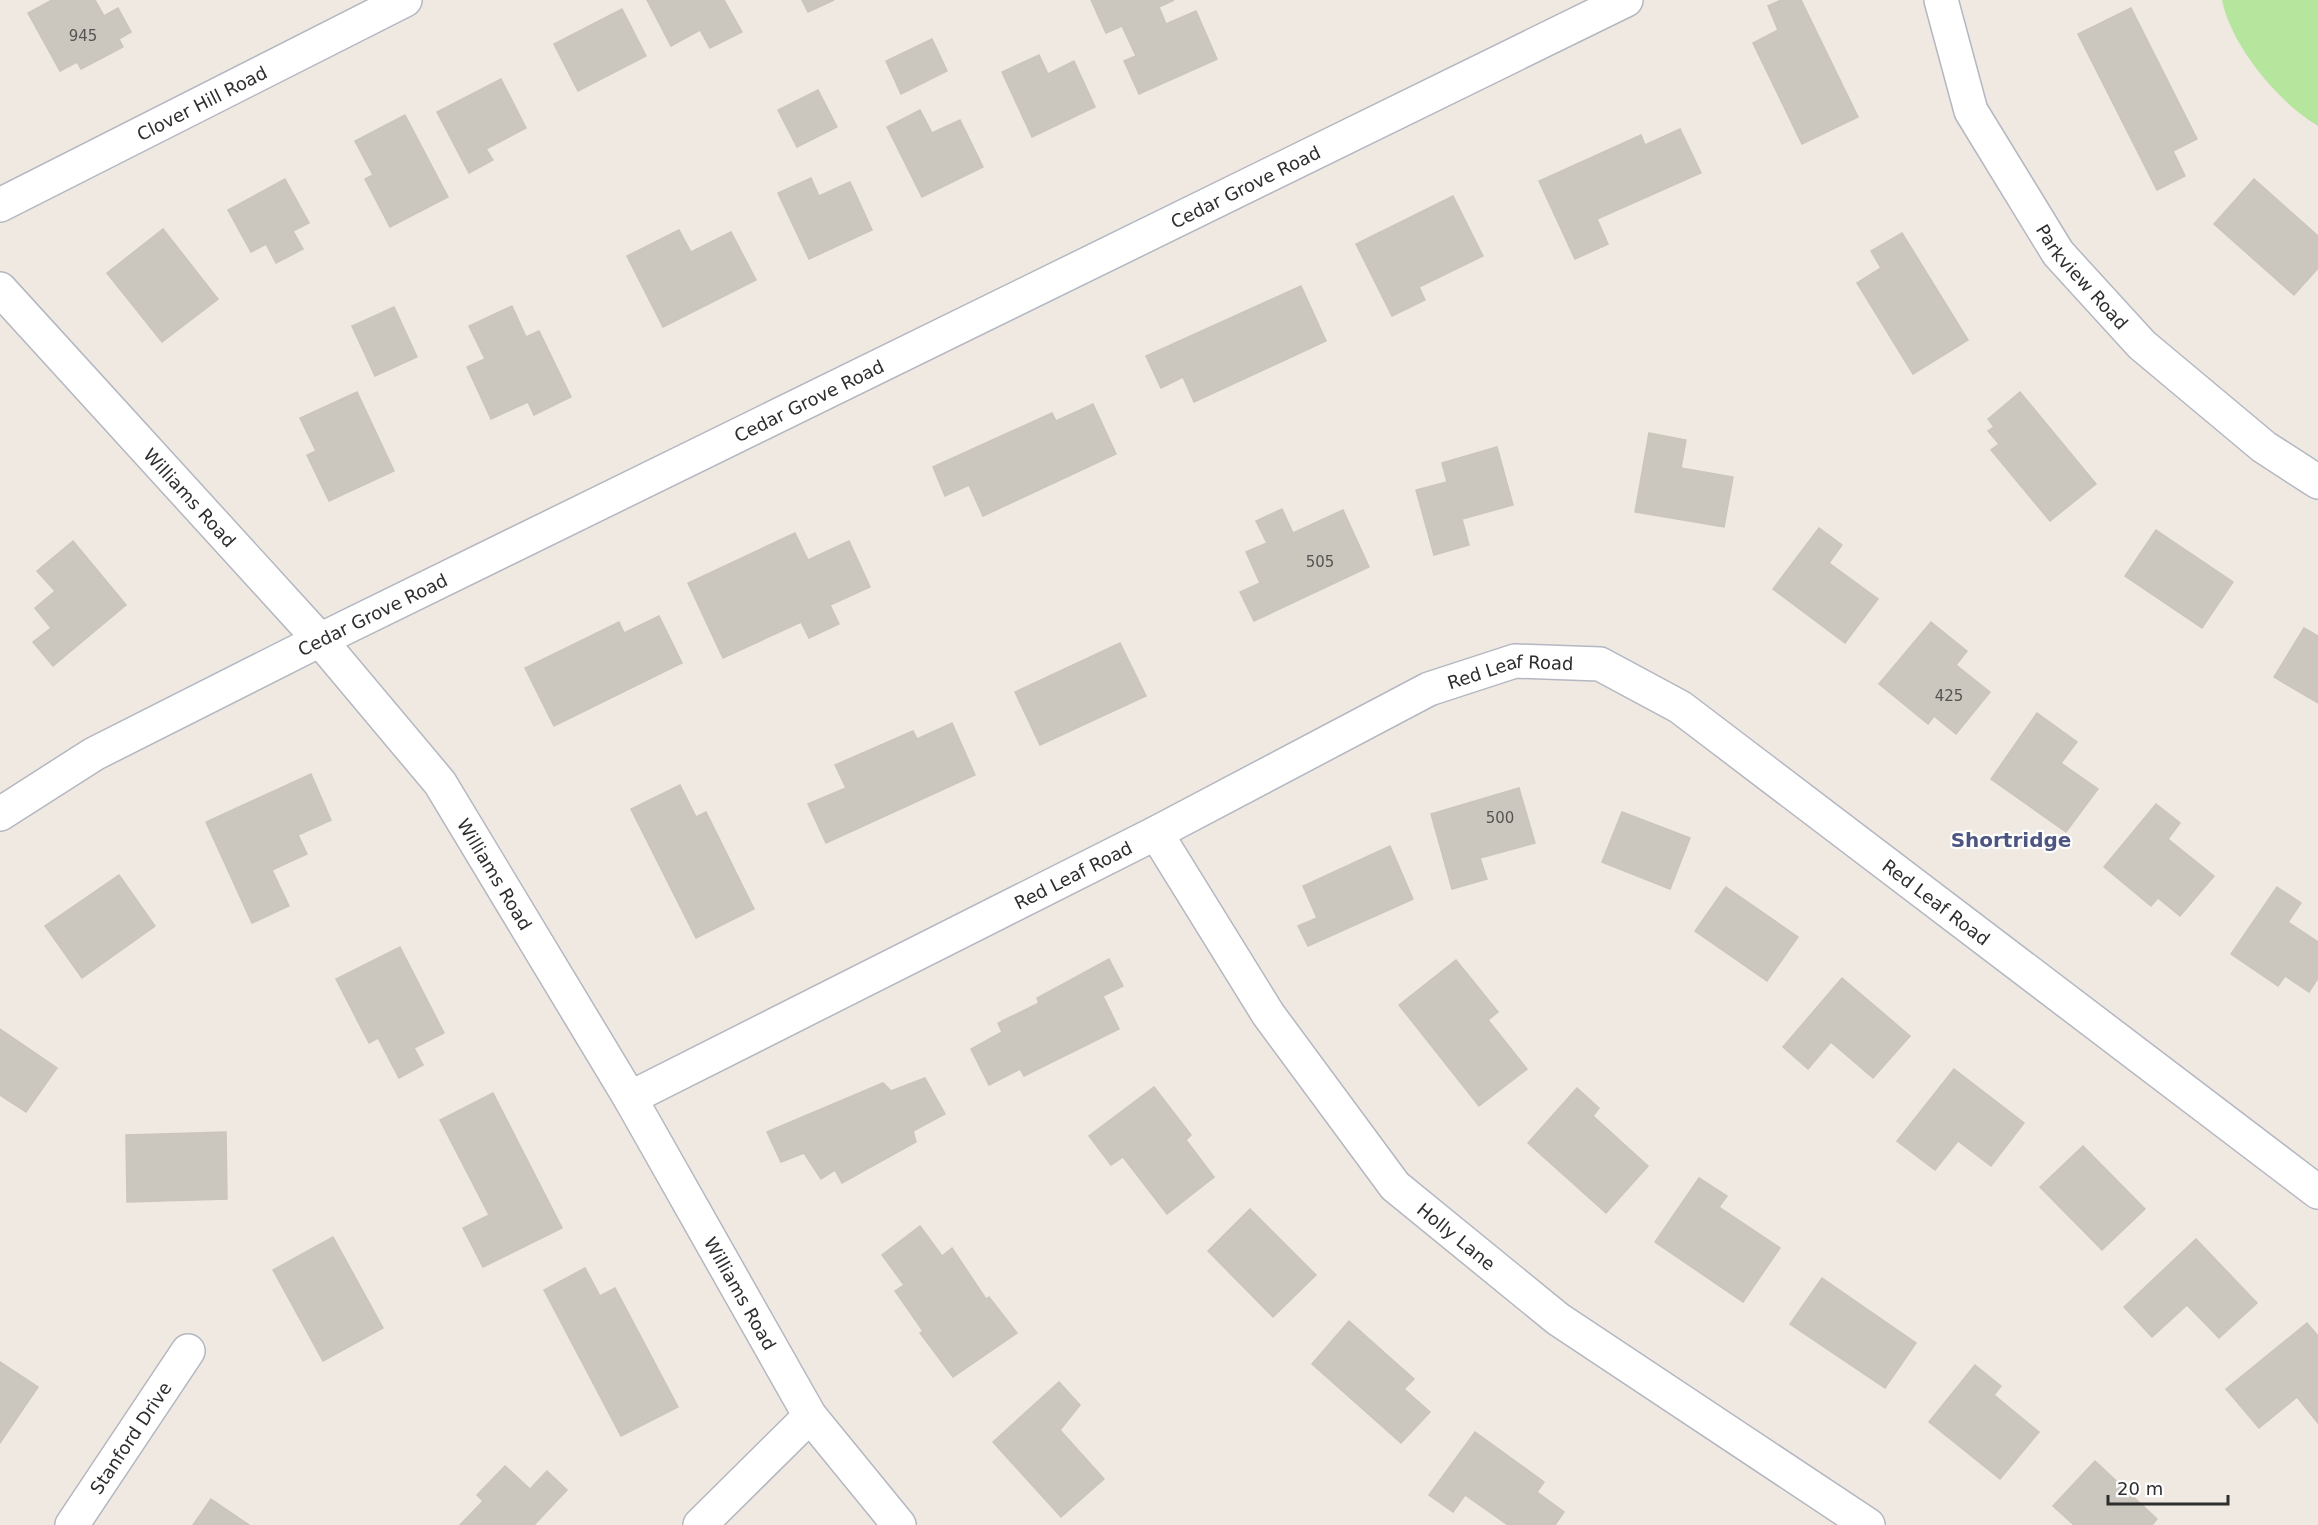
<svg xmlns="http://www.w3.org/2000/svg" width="2318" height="1525" viewBox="0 0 2318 1525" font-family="'DejaVu Sans',sans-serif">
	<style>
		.green { fill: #b6e59e }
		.building { fill: #cbc7bf; stroke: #cbc5ba; stroke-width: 1.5 }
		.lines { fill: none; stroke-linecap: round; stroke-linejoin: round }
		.street-casing { stroke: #b4b7c1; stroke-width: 36 }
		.street { stroke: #fff; stroke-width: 33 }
		.labels { text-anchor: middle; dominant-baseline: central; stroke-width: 4.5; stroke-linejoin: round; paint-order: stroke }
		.number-label { font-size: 15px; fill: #555452 }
		.street-label { font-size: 18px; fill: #2e2e2e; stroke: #fff }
		.neighbourhood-label { font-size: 20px; font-weight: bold; fill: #4d5680; stroke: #fff }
	</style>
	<rect width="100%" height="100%" fill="#efe9e1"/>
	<path class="green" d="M 2222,0 L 2318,0 L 2318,126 C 2279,103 2231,46 2222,0 Z"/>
	<g class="building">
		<path d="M 52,0 L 95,0 L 104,16 L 118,8 L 131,32 L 119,39 L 123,47 L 81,69 L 77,62 L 60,71 L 28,13 Z"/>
		<path d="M 647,0 L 724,0 L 742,32 L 710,48 L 700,30 L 671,46 Z"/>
		<path d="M 802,0 L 834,0 L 808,12 Z"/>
		<path d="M 1091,0 L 1174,0 L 1159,7 L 1166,24 L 1196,11 L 1217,59 L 1139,94 L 1124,61 L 1136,56 L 1122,26 L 1106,33 Z"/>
		<path d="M 1781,0 L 1801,0 L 1858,117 L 1802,144 L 1753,43 L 1778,30 L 1768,6 Z"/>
		<path d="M 2131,8 L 2197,139 L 2173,151 L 2185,176 L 2157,190 L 2078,34 Z"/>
		<path d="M 622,9 L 646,56 L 578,91 L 554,44 Z"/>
		<path d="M 932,39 L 947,71 L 901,94 L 886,61 Z"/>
		<path d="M 1039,55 L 1048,74 L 1074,61 L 1095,107 L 1032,137 L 1002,72 Z"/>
		<path d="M 501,79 L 526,128 L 486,149 L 493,160 L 469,173 L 437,112 Z"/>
		<path d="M 818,90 L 837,127 L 797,147 L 778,110 Z"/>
		<path d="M 920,110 L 932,133 L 960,120 L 983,167 L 922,197 L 887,127 Z"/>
		<path d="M 405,115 L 448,197 L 390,227 L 365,179 L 373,175 L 355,141 Z"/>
		<path d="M 1680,129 L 1701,173 L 1597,219 L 1608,244 L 1575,259 L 1539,181 L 1641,135 L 1645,145 Z"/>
		<path d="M 811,178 L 819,196 L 850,182 L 872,230 L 809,259 L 778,193 Z"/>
		<path d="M 285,179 L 309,223 L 293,231 L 303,249 L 276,263 L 266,244 L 251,252 L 228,210 Z"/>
		<path d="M 2254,179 L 2318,236 L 2318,268 L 2294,295 L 2214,224 Z"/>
		<path d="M 1453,196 L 1483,256 L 1419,287 L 1425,300 L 1392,316 L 1356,244 Z"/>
		<path d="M 163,229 L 218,299 L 162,342 L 107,273 Z"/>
		<path d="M 679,230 L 691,252 L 731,232 L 756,280 L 663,327 L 627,256 Z"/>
		<path d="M 1902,233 L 1968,340 L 1913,374 L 1857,283 L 1881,268 L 1871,251 Z"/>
		<path d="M 1301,286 L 1326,341 L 1194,402 L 1183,377 L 1161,388 L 1146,356 Z"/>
		<path d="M 512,306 L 526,337 L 539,331 L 571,397 L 534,415 L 528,402 L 491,419 L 467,367 L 485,359 L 469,326 Z"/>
		<path d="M 394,307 L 417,357 L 375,376 L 352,326 Z"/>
		<path d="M 357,392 L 394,471 L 329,501 L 307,455 L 316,451 L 300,418 Z"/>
		<path d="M 2020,392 L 2096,484 L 2050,521 L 1991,450 L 1999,444 L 1988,431 L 1994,427 L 1988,419 Z"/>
		<path d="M 1093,404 L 1116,454 L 983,516 L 969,485 L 945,496 L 933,467 L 1052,413 L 1056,421 Z"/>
		<path d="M 1649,433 L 1686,440 L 1681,468 L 1733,477 L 1724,527 L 1635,512 Z"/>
		<path d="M 1497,447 L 1513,505 L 1462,519 L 1469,545 L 1434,555 L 1416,490 L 1447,482 L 1442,463 Z"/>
		<path d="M 1282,509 L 1293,533 L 1343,510 L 1369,567 L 1254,621 L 1240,592 L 1260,583 L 1246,552 L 1267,543 L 1256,521 Z"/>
		<path d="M 1819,528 L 1842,545 L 1829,563 L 1878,599 L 1845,643 L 1773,589 Z"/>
		<path d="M 2156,530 L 2233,582 L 2202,628 L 2125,576 Z"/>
		<path d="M 795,533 L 808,560 L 849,541 L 870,587 L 830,605 L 839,624 L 809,638 L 801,622 L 723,658 L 688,583 Z"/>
		<path d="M 73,541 L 126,605 L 53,666 L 33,642 L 51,628 L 35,608 L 55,591 L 37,571 Z"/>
		<path d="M 659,616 L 682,663 L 554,726 L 525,668 L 619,622 L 624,633 Z"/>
		<path d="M 1931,622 L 1967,651 L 1956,665 L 1990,692 L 1956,734 L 1934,716 L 1928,724 L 1879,684 Z"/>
		<path d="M 2304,628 L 2318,636 L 2318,703 L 2274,677 Z"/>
		<path d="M 1120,643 L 1146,696 L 1040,745 L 1015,692 Z"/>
		<path d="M 2037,713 L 2077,742 L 2061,763 L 2098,789 L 2066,832 L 1991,779 Z"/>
		<path d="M 952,723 L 975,775 L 826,843 L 808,804 L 846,788 L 835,765 L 913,731 L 917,739 Z"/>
		<path d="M 311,774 L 331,820 L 298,835 L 307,854 L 272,870 L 289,906 L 252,923 L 206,822 Z"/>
		<path d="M 680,785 L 696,817 L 706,812 L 754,909 L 696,938 L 631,809 Z"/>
		<path d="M 1519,788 L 1535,843 L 1480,858 L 1487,879 L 1452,889 L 1431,814 Z"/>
		<path d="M 2156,804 L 2180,823 L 2168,839 L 2214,876 L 2180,916 L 2158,898 L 2151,906 L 2104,867 Z"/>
		<path d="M 1622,812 L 1690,838 L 1670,889 L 1602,862 Z"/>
		<path d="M 1390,846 L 1413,899 L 1308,946 L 1298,926 L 1317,918 L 1303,886 Z"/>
		<path d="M 119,875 L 155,926 L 82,978 L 45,926 Z"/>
		<path d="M 1726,887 L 1798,937 L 1767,981 L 1695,931 Z"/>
		<path d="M 2277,887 L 2301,903 L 2288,922 L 2318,942 L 2318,978 L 2309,992 L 2285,976 L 2278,986 L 2231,954 Z"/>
		<path d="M 400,947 L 444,1033 L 414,1048 L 423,1065 L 399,1078 L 378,1038 L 369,1043 L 336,979 Z"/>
		<path d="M 1109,959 L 1123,986 L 1103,996 L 1119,1029 L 1024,1076 L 1020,1069 L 989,1085 L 971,1049 L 1002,1032 L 998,1023 L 1039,1003 L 1037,998 Z"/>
		<path d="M 1456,960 L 1498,1012 L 1488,1020 L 1527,1069 L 1479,1106 L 1399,1005 Z"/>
		<path d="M 1842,978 L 1910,1036 L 1873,1078 L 1831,1042 L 1808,1069 L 1783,1047 Z"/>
		<path d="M 0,1029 L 57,1068 L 26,1112 L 0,1095 Z"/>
		<path d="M 1954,1069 L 2024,1123 L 1991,1166 L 1958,1141 L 1935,1170 L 1897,1141 Z"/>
		<path d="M 925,1078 L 945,1114 L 913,1131 L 916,1142 L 842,1183 L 835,1170 L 821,1179 L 804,1153 L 781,1162 L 767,1132 L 883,1083 L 891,1091 Z"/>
		<path d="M 1154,1087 L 1191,1135 L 1186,1140 L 1214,1177 L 1167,1214 L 1123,1157 L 1111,1165 L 1089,1136 Z"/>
		<path d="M 1577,1088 L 1599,1108 L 1593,1116 L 1648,1166 L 1606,1213 L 1528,1143 Z"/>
		<path d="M 493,1093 L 562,1228 L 483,1267 L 463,1228 L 489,1215 L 440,1120 Z"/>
		<path d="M 226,1132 L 227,1199 L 127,1202 L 126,1135 Z"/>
		<path d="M 2083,1146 L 2145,1209 L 2102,1250 L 2040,1187 Z"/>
		<path d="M 1699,1178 L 1727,1196 L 1719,1207 L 1780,1248 L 1743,1302 L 1655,1242 Z"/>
		<path d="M 1250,1209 L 1316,1275 L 1273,1317 L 1208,1251 Z"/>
		<path d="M 920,1226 L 942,1256 L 952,1248 L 986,1299 L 989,1297 L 1017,1333 L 953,1377 L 920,1333 L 923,1331 L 895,1291 L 904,1285 L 882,1255 Z"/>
		<path d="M 333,1237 L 383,1328 L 323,1361 L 273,1270 Z"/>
		<path d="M 2196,1239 L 2257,1303 L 2219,1338 L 2187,1305 L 2152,1337 L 2124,1307 Z"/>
		<path d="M 585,1268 L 600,1296 L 615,1288 L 678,1407 L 621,1436 L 544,1290 Z"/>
		<path d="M 1822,1278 L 1916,1343 L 1885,1388 L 1790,1324 Z"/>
		<path d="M 1349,1321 L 1414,1379 L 1404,1389 L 1430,1412 L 1401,1443 L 1312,1364 Z"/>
		<path d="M 2307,1323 L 2318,1336 L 2318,1423 L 2297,1397 L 2259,1428 L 2226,1389 Z"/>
		<path d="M 0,1362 L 38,1387 L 0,1443 Z"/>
		<path d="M 1975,1365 L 2001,1386 L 1994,1395 L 2039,1432 L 2000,1479 L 1929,1422 Z"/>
		<path d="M 1059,1382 L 1080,1405 L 1060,1430 L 1104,1479 L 1061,1517 L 993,1442 Z"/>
		<path d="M 1475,1432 L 1544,1482 L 1537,1492 L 1564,1512 L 1555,1525 L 1508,1525 L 1465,1495 L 1453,1512 L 1429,1495 Z"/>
		<path d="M 2095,1461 L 2157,1519 L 2152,1525 L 2074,1525 L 2053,1506 Z"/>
		<path d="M 505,1466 L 530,1489 L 547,1471 L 567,1490 L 534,1525 L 460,1525 L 483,1501 L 477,1495 Z"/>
		<path d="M 211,1499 L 249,1525 L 193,1525 Z"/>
	</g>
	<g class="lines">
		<defs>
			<g id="street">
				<path id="s1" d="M 1941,0 L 1971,111 L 2058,253 L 2142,345 L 2264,447 L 2318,482"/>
				<path id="s2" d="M 0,205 L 405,0"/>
				<path id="s3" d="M 0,289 L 320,640 L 440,783 L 630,1098 L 810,1416 L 899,1525"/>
				<path id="s4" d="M 0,814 L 94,754 L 320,640 L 1626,0"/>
				<path id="s5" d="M 1156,833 L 1268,1014 L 1395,1186 L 1558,1319 L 1868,1525"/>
				<path id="s6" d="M 630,1098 L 1156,833 L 1429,689 L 1515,661 L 1600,664 L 1680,707 L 2318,1192"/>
				<path id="s7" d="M 72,1525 L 188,1351"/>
				<path d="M 700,1525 L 810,1416"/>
			</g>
		</defs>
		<use href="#street" class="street-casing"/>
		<use href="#street" class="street"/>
	</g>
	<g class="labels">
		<g class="number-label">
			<text x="83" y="36">945</text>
			<text x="1320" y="562">505</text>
			<text x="1949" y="696">425</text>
			<text x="1500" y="818">500</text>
		</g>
		<g class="street-label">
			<text stroke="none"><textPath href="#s2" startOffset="226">Clover Hill Road</textPath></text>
			<text stroke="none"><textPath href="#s4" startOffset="1395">Cedar Grove Road</textPath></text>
			<text stroke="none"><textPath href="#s1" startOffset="315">Parkview Road</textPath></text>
			<text stroke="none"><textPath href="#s4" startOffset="909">Cedar Grove Road</textPath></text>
			<text stroke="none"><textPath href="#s3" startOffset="282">Williams Road</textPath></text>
			<text stroke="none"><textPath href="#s4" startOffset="423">Cedar Grove Road</textPath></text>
			<text stroke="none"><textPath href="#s6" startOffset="982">Red Leaf Road</textPath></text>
			<text stroke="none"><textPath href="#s3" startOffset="768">Williams Road</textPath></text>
			<text stroke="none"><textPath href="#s6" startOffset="496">Red Leaf Road</textPath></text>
			<text stroke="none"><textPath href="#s6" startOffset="1486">Red Leaf Road</textPath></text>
			<text stroke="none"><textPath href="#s5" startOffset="506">Holly Lane</textPath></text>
			<text stroke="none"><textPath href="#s3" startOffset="1254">Williams Road</textPath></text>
			<text stroke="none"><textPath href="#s7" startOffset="105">Stanford Drive</textPath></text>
		</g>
		<g class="neighbourhood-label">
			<text x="2011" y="840">Shortridge</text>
		</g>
	</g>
	<path d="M2108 1495v9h120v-9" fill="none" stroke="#2e2e2e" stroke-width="3"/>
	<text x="2117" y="1495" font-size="18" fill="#2e2e2e" stroke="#ffffff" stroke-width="4.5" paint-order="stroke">20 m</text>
</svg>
